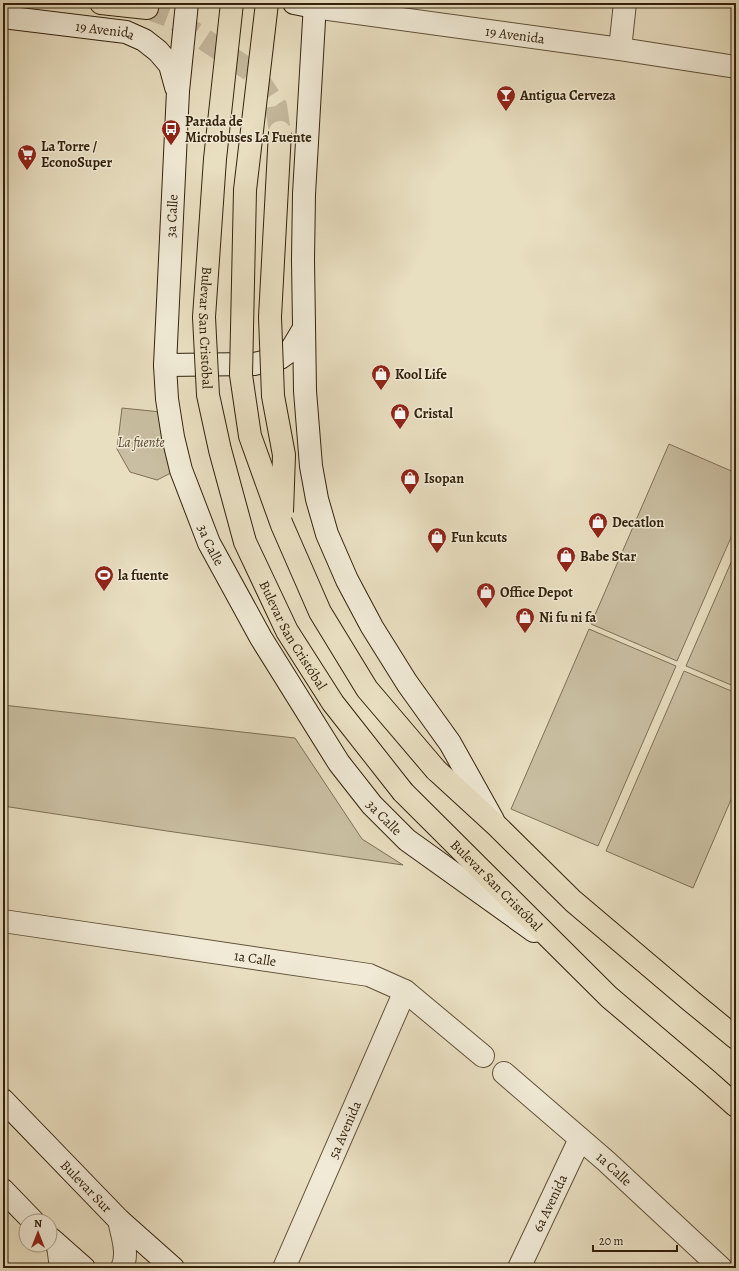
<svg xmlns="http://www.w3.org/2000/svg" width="739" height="1271" viewBox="0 0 739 1271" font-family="Alegreya,serif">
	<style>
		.green { fill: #c9bea1; stroke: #7e7056 }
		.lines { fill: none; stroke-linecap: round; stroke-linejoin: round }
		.primary-tunnel { stroke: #c4b89c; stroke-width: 22; stroke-dasharray: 22 11; stroke-linecap: butt }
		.street-casing { stroke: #615139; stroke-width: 24 }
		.secondary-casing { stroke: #34220c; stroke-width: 24 }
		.primary-casing { stroke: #34220c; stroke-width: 24 }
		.street { stroke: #f0ead6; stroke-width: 22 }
		.secondary { stroke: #f0ead6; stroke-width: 22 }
		.primary { stroke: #e8dec0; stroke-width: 22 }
		.primary-bridge-casing { stroke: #34220c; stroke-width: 24; stroke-linecap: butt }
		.primary-bridge { stroke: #e8dec0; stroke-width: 22 }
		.labels { text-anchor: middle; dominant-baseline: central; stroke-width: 3; stroke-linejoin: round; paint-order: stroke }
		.street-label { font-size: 14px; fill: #34220c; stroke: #f0ead6 }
		.poi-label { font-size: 14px; font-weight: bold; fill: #34220c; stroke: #f0ead6; text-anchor: start }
		.park-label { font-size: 14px; font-style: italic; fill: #594931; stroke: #f0ead6 }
	</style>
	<rect width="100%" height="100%" fill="#e8dec0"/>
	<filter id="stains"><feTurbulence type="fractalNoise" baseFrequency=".005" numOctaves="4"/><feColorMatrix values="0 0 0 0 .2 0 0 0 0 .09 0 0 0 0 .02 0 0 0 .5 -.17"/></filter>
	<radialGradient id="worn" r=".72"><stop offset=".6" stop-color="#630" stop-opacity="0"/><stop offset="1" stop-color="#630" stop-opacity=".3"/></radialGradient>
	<g class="green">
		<path d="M 122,408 L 161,412 L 171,473 L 157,480 L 130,472 L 117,449 Z"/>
		<path d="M 669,444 L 736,473 L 736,526 L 677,661 L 591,624 Z"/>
		<path d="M 736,551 L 736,687 L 686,666 Z"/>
		<path d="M 589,629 L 676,666 L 598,846 L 511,809 Z"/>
		<path d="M 684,671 L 736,693 L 736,788 L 693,888 L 606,851 Z"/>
		<path d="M 3,705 L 295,738 L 362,839 L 403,865 L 167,831 L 3,806 Z"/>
	</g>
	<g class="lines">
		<path class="primary-tunnel" d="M 147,8 L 171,17 L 254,73 L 276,106 L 280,132"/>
		<defs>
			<g id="street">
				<path id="s1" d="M 314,7 L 620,49 L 736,67"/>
				<path d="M 620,49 L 625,3"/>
				<path id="s2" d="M 3,921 L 369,975 L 405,991 L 483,1056"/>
				<path id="s3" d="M 504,1073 L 606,1161 L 721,1268"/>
				<path d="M 119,1220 C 122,1235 129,1254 122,1268"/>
				<path d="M 58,1246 L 61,1268"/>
				<path id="s4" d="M 284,1268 L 405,991"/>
				<path id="s5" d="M 519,1268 L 580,1139"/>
			</g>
			<g id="secondary">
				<path id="s6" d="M 187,3 L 178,91 L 165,365 L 167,399 L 173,437 L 181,470 L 209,543 L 261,638 L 339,763 L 372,805 L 407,840 L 534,931"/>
				<path d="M 294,3 L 314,7"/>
				<path d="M 315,3 L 304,194 L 303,260 L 305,391 L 311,466 L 317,499 L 327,534 L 347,580 L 372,627 L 407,683 L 450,743 L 493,820"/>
				<path id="s7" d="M 3,17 L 126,32 L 144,40 L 158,51 L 170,65 L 176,87"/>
				<path d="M 165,365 L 254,364 L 280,358 L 291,350 L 303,330"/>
				<path id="s8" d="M 3,1100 L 119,1220 L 173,1268"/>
				<path d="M 3,1190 L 33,1221"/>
				<path d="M 50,1238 L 84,1268"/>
			</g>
			<g id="primary">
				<path d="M 101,3 L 147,8"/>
				<path d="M 436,770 L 497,826 L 573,901 L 691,1001 L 736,1038"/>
				<path id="s9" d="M 403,792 L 609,997 L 709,1082 L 736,1106"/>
			</g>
		</defs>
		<use href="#street" class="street-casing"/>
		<use href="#secondary" class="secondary-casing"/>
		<use href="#primary" class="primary-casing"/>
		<use href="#street" class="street"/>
		<use href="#secondary" class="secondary"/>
		<use href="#primary" class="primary"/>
		<defs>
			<g id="primary-bridge">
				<path id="s10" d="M 232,3 L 215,159 L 204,317 L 208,395 L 220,450 L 245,542 L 287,631 L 333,703 L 403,792"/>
				<path d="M 267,3 L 245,190 L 241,375 L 250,436 L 282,525 L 320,612 L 367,689 L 436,770"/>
				<path d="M 280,132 L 270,317 L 273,396 L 284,455 L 282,512"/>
			</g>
		</defs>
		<use href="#primary-bridge" class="primary-bridge-casing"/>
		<use href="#primary-bridge" class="primary-bridge"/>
	</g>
	<defs>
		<symbol id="bar-pin" viewBox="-11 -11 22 30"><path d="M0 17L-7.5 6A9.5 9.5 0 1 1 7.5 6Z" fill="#8f2418" stroke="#f0ead6"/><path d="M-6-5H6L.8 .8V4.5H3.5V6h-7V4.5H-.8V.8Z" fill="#fff"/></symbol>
		<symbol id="bus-pin" viewBox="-11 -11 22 30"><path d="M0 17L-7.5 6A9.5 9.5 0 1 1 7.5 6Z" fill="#8f2418" stroke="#f0ead6"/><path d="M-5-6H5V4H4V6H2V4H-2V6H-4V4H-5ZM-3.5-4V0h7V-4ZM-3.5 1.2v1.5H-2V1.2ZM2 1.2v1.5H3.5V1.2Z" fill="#fff"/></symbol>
		<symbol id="supermarket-pin" viewBox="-11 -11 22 30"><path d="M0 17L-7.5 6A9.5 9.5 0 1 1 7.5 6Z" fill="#8f2418" stroke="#f0ead6"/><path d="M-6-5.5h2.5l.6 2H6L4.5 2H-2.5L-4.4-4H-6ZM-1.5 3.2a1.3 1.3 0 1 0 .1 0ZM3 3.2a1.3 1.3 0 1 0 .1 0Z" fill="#fff"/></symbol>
		<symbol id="shop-pin" viewBox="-11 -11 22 30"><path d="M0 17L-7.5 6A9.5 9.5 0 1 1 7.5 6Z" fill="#8f2418" stroke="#f0ead6"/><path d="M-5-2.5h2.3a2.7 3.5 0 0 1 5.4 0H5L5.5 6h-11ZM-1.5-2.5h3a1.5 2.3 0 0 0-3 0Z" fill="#fff"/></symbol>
		<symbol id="stadium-pin" viewBox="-11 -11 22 30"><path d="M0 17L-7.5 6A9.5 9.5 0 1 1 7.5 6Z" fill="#8f2418" stroke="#f0ead6"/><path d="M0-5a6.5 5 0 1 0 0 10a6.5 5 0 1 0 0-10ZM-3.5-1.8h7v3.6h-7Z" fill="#fff"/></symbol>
	</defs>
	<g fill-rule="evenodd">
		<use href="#bar-pin" x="495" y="84" width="22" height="30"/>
		<use href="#bus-pin" x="160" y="118" width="22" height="30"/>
		<use href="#supermarket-pin" x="16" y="143" width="22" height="30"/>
		<use href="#shop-pin" x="370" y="363" width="22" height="30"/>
		<use href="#shop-pin" x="389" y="402" width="22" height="30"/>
		<use href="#shop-pin" x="399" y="467" width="22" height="30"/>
		<use href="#shop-pin" x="587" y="511" width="22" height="30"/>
		<use href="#shop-pin" x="426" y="526" width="22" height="30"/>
		<use href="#shop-pin" x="555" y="545" width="22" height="30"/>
		<use href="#stadium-pin" x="93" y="564" width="22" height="30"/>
		<use href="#shop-pin" x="475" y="581" width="22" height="30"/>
		<use href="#shop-pin" x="514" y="606" width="22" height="30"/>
	</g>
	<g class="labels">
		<g class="street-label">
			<text stroke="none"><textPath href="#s7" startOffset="103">19 Avenida</textPath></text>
			<text stroke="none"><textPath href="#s1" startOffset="203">19 Avenida</textPath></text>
			<text transform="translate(172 216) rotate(-87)">3a Calle</text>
			<text stroke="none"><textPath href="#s10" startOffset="326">Bulevar San Cristóbal</textPath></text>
			<text stroke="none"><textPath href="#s6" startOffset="550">3a Calle</textPath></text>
			<text stroke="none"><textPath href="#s10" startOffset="650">Bulevar San Cristóbal</textPath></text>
			<text stroke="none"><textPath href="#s6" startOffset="874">3a Calle</textPath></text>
			<text stroke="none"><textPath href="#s9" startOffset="132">Bulevar San Cristóbal</textPath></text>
			<text stroke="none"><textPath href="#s2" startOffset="255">1a Calle</textPath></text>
			<text stroke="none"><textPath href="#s4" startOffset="151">5a Avenida</textPath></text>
			<text stroke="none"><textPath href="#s3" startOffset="146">1a Calle</textPath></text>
			<text stroke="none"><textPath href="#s8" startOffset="120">Bulevar Sur</textPath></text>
			<text stroke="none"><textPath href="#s5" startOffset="72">6a Avenida</textPath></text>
		</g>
		<g class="poi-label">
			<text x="520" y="95">Antigua Cerveza</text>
			<text x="185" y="121">Parada de<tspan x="185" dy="16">Microbuses La Fuente</tspan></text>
			<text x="41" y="146">La Torre /<tspan x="41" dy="16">EconoSuper</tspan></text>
			<text x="395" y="374">Kool Life</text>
			<text x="414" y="413">Cristal</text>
			<text x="424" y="478">Isopan</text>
			<text x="612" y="522">Decatlon</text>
			<text x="451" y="537">Fun kcuts</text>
			<text x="580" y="556">Babe Star</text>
			<text x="118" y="575">la fuente</text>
			<text x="500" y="592">Office Depot</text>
			<text x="539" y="617">Ni fu ni fa</text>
		</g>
		<g class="park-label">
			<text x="141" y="442">La fuente</text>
		</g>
	</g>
	<rect width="739" height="1271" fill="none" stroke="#e8dec0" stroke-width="16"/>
	<rect x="4" y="4" width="731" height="1263" fill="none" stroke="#34220c" stroke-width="2"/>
	<rect x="8" y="8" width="723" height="1255" fill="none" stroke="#34220c"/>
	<g transform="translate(38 1233)"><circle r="19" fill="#f0ead6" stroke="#a59a85"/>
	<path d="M0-3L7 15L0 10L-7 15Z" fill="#8f2418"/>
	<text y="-6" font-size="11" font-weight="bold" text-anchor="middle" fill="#34220c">N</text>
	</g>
	<path d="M593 1245v6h84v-6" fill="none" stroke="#34220c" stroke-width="2"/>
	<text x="599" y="1245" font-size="12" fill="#34220c" stroke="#f0ead6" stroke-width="3" paint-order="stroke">20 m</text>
	<rect width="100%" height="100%" filter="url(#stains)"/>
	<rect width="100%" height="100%" fill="url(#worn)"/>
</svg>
